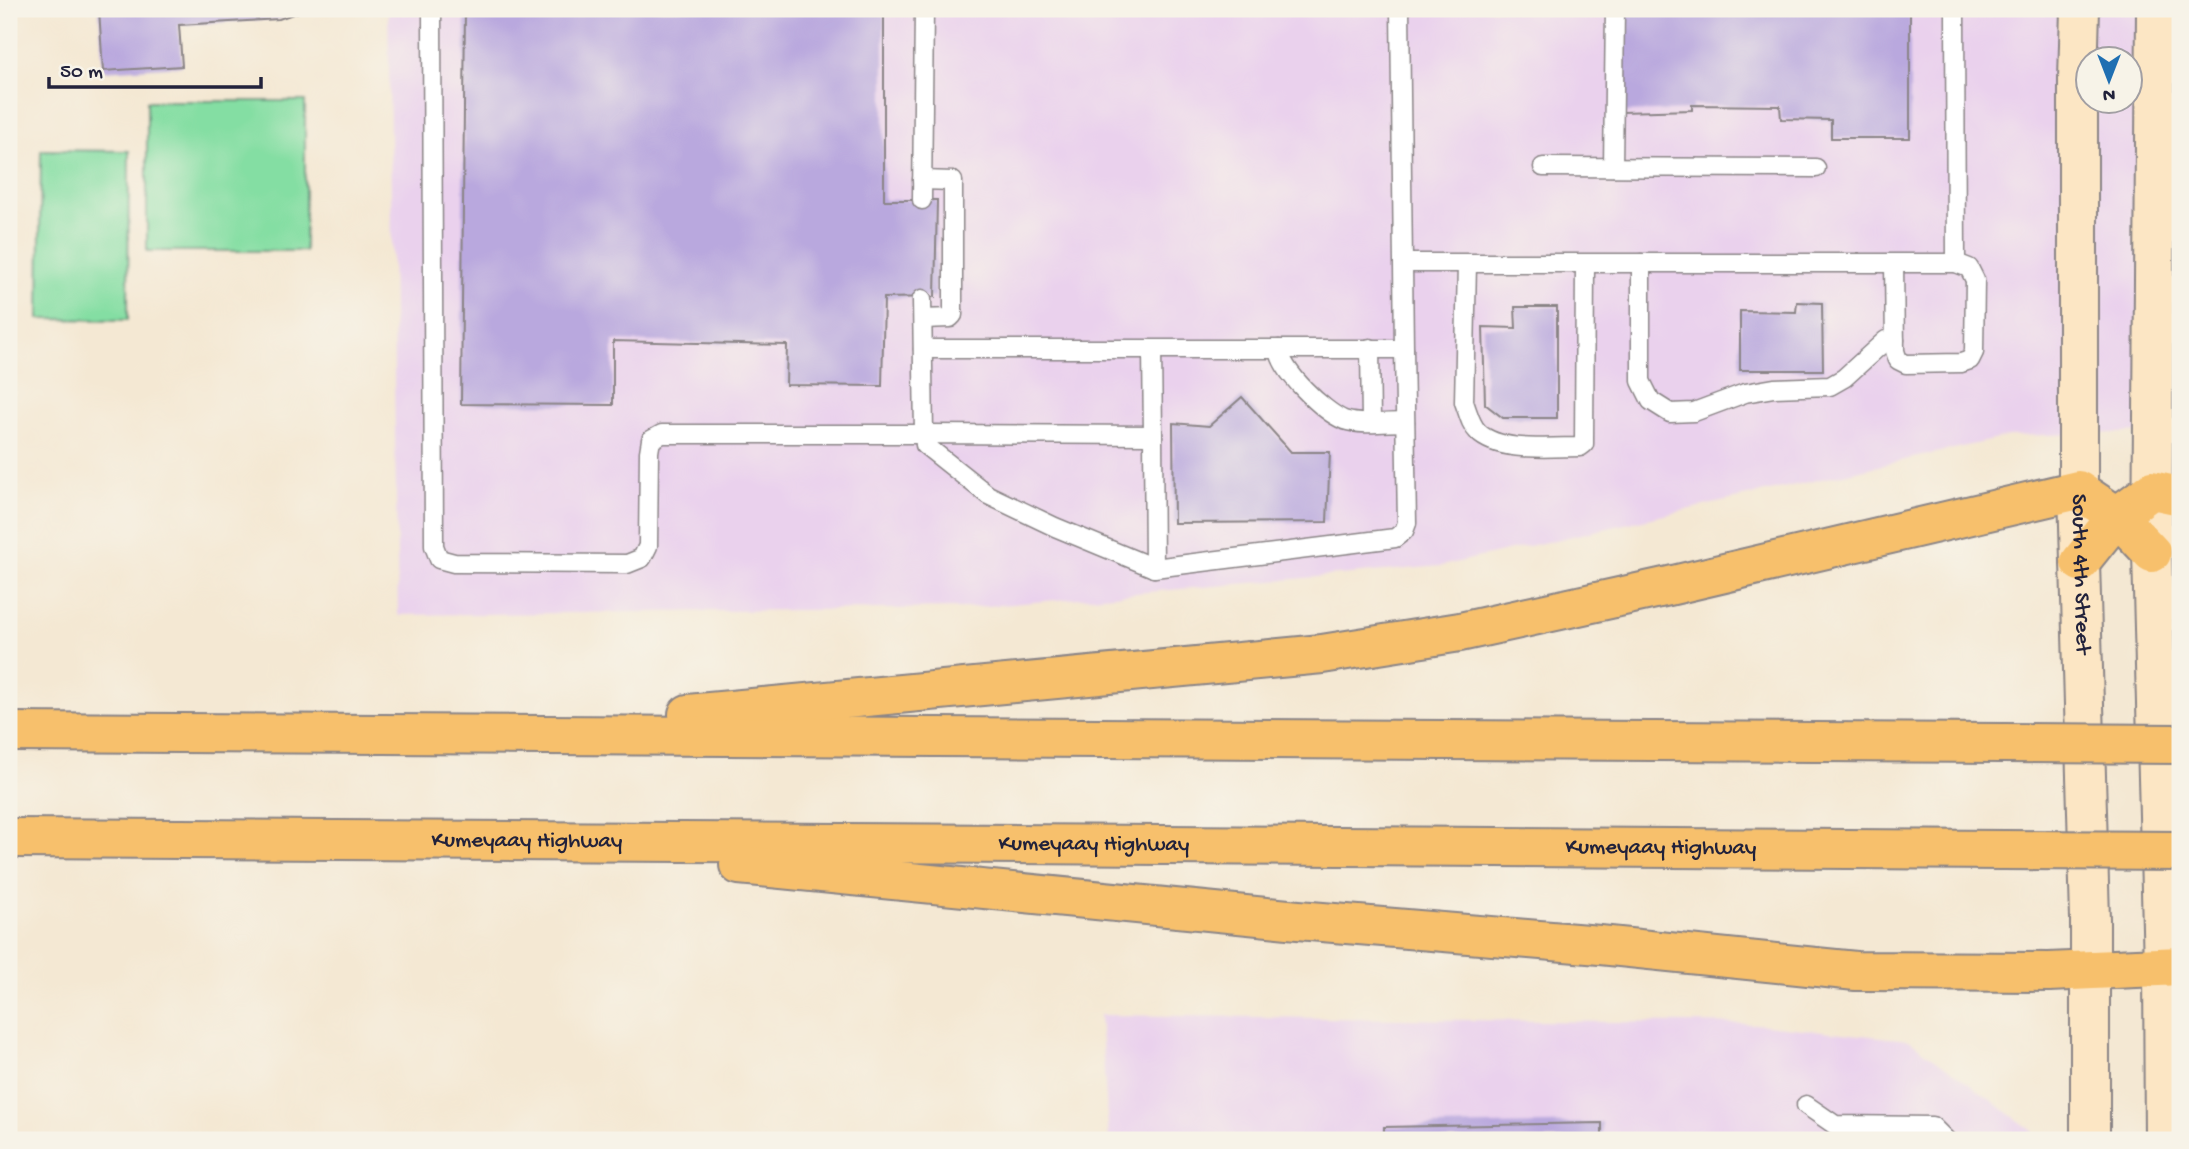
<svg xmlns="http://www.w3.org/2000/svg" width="2189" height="1149" viewBox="0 0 2189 1149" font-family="'Gochi Hand',sans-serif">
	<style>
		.built { fill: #ead1ed; fill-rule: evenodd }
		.green { fill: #84dea3; stroke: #53806f; stroke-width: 2 }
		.building { fill: #b9a8de }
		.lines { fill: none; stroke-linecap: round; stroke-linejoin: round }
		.lane-casing { stroke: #8b8587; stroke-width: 21 }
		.secondary-casing { stroke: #8b8587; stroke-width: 42 }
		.highway-casing { stroke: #8b8587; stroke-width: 42 }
		.lane { stroke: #fff; stroke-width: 18 }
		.secondary { stroke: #fce6c4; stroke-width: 38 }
		.highway { stroke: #f7c06c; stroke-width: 38 }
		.highway-bridge-casing { stroke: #8b8587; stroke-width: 42; stroke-linecap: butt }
		.highway-bridge { stroke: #f7c06c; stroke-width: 38 }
		.labels { text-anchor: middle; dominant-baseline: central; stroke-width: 7; stroke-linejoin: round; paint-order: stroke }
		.street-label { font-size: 23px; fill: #22223b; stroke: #f7f3e8 }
	</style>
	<rect width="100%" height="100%" fill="#f7f3e8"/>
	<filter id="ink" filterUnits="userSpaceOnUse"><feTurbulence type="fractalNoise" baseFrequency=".0143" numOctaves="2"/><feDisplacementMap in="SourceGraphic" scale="14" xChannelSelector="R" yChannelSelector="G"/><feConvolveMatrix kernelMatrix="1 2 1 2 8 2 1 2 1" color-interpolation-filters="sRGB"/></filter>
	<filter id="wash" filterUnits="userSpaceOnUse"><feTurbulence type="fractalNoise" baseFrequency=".00686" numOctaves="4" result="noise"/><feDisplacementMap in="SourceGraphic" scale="28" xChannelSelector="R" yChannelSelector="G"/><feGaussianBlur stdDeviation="1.57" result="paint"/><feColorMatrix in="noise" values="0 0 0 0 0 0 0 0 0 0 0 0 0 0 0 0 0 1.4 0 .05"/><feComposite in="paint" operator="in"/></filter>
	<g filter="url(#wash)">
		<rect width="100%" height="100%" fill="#f4e8d3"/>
		<g class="built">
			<path d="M 388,9 L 2180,9 L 2180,431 L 2010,436 L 1441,566 L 965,608 L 398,615 ZM 2088,60 L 2130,60 L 2130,102 L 2088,102 Z"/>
			<path d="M 1100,1015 L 1755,1024 L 1909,1040 L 2033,1131 L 2034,1140 L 1109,1140 Z"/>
		</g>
		<g class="green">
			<rect x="147" y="101" width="158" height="150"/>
			<path d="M 41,150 L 129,151 L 128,320 L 39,319 Z"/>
		</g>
		<g id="blocks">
			<g class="building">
				<path d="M 99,9 L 307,9 L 279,19 L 179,25 L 182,66 L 103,71 Z"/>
				<path d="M 465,9 L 884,9 L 884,200 L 937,200 L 935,297 L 884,298 L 882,386 L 786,385 L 787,345 L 613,341 L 613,405 L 461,404 Z"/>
				<path d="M 1623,9 L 1910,9 L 1910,138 L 1831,138 L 1831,120 L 1781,119 L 1780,106 L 1692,105 L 1692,110 L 1622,112 Z"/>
				<path d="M 1797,302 L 1822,303 L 1823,370 L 1740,370 L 1740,311 L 1796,312 Z"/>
				<path d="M 1515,307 L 1557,307 L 1557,418 L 1503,418 L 1485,404 L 1483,327 L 1516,328 Z"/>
				<path d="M 1242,397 L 1291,452 L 1330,452 L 1327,522 L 1174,523 L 1173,423 L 1209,426 Z"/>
				<path d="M 1602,1123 L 1602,1140 L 1384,1140 L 1384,1127 Z"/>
			</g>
		</g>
	</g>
	<g filter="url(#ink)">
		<use href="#blocks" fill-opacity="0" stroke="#8b8587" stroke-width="2"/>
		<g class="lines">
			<defs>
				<g id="lane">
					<path d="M 432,9 L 434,546 L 439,559 L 454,563 L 627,564 L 642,558 L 648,546 L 649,452 L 651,440 L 662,434 L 924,434 L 922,299"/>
					<path d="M 1955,9 L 1956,263"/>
					<path d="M 1543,167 L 1816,168"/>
					<path d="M 1613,167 L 1615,9"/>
					<path d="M 922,180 L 953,181 L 953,315 L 950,318 L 923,319"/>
					<path d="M 922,200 L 924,9"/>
					<path d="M 1404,263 L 1956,263 L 1969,268 L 1975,280 L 1974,352 L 1970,360 L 1961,363 L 1906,364 L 1898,360 L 1895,351 L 1894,263"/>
					<path d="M 1641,263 L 1641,381 L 1651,401 L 1670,413 L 1694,412 L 1745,393 L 1774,388 L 1830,386 L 1844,378 L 1886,340 L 1895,340"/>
					<path d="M 1467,264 L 1464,402 C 1468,412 1470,424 1478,432 C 1499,453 1552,447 1580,447 L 1584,444 L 1585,264"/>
					<path d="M 1370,348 L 1371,422"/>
					<path d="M 923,349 L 1404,349 L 1400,9"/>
					<path d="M 1279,349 C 1280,370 1324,412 1344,420 C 1362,426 1387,422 1405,422"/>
					<path d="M 1152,350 L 1153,435 L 924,434 L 925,445 L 988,495 L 1055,527 L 1154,568 L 1395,538 L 1404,531 L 1407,523 L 1404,349"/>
					<path d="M 1153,435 L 1154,568"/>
					<path d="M 1806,1105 L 1835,1125 L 1932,1126 L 1946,1140"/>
				</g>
				<g id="secondary">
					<path id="s1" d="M 2080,9 L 2078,79 L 2078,490 L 2090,919 L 2090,1140"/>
					<path d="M 2156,9 L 2152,553 L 2163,966 L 2164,1140"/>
				</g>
				<g id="highway">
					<path d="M 2080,562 L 2117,516 L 2152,490 L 2180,496"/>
					<path d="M 688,714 L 1322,654 L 1460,632 L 1669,586 L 2078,490 L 2117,516 L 2152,553"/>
					<path d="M 9,732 L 2002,743"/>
					<path id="s2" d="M 9,838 L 2003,850"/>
					<path d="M 739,865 L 1298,920 L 1600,945 L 1856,971 L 2049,972 L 2180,966"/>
				</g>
			</defs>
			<use href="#lane" class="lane-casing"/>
			<use href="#secondary" class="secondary-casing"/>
			<use href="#highway" class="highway-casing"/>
			<use href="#lane" class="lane"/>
			<use href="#secondary" class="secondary"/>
			<use href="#highway" class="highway"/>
			<defs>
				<g id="highway-bridge">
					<path d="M 2002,743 L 2180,744"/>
					<path d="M 2003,850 L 2180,851"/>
				</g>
			</defs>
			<use href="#highway-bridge" class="highway-bridge-casing"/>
			<use href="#highway-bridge" class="highway-bridge"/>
		</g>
	</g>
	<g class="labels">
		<g class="street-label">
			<text stroke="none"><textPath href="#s1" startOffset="565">South 4th Street</textPath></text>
			<text stroke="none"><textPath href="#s2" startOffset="518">Kumeyaay Highway</textPath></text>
			<text stroke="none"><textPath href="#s2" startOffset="1085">Kumeyaay Highway</textPath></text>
			<text stroke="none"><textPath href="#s2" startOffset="1652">Kumeyaay Highway</textPath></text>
		</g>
	</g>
	<rect width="2189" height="1149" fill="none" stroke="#f7f3e8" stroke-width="35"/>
	<g transform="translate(2109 80) rotate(180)"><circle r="33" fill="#f7f3e8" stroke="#a29fa3" stroke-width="2"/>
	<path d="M0-5L12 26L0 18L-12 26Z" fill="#1f6fb2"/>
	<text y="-10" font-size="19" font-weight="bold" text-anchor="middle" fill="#22223b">N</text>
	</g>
	<path d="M49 77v10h212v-10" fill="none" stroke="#22223b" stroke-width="3.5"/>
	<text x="60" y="77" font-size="21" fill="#22223b" stroke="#f7f3e8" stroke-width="5" paint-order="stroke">50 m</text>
</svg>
